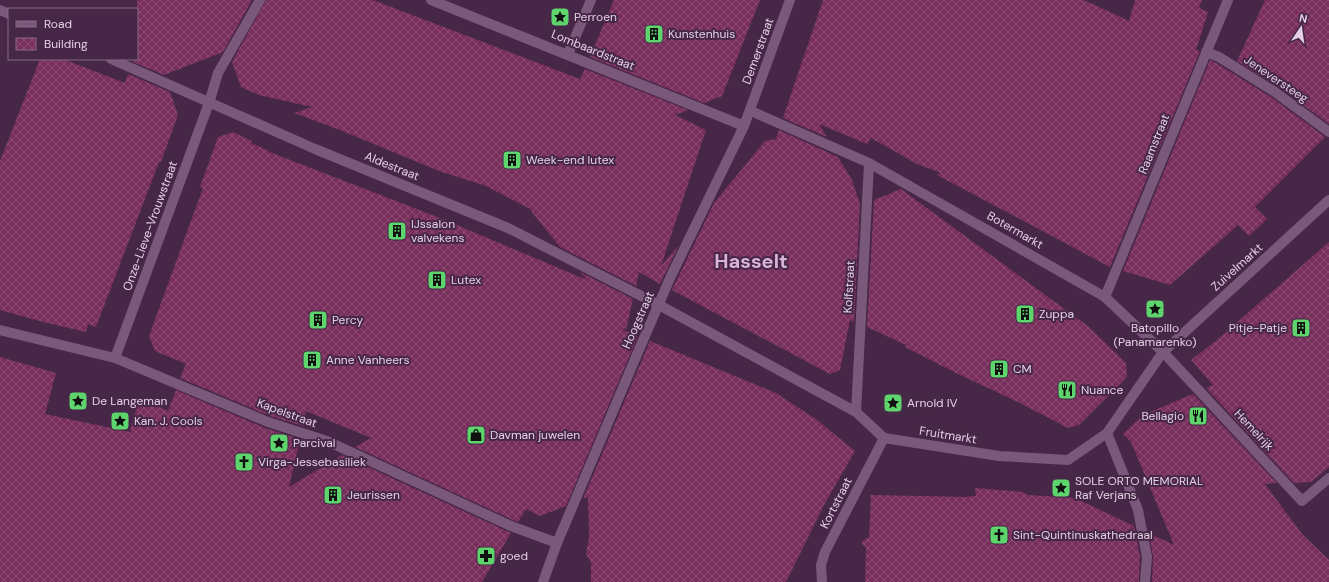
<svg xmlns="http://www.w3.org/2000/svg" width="1329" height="582" viewBox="0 0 1329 582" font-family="'DM Sans',sans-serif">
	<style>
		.building { fill: url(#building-cross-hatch) }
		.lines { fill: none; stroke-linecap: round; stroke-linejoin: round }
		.street { stroke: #7a587b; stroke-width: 10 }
		.labels { text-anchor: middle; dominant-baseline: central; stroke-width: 4; stroke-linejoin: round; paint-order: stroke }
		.poi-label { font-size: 12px; fill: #e4d0e4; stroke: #462747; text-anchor: start }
		.street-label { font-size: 12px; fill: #e4d0e4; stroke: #462747 }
		.town-label { font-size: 20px; font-weight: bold; fill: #d9b3da; stroke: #462747 }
	</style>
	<defs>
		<pattern id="building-cross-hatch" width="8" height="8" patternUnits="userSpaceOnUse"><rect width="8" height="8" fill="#792f5c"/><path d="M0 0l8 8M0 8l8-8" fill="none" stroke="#8c4c73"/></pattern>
	</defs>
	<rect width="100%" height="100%" fill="#462747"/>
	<g class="building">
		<path d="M 137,0 L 252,0 L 223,52 L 164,75 L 133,62 L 134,59 L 137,59 Z"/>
		<path d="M 266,0 L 373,0 L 580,79 L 585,69 L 688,110 L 675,115 L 706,130 L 661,266 L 679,245 L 660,284 L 639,272 L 636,286 L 560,247 L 531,211 L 532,210 L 486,186 L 439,171 L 340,130 L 294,113 L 312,107 L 259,95 L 241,87 L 232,62 Z"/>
		<path d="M 614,0 L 760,0 L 722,96 L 704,103 L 590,57 Z"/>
		<path d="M 823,0 L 1084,0 L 1129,21 L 1135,0 L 1202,0 L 1199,8 L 1208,12 L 1196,50 L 1200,51 L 1110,267 L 937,175 L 941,173 L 917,164 L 871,138 L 867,144 L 819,124 L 827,137 L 783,118 Z"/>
		<path d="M 1265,0 L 1329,0 L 1329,124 L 1279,87 L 1237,61 Z"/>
		<path d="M 40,59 L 63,59 L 125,83 L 128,74 L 170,92 L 178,115 L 161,162 L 159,162 L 96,327 L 88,324 L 86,332 L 43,322 L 0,310 L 0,161 Z"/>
		<path d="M 1210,60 L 1216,63 L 1271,97 L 1325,137 L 1255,207 L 1267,219 L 1249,236 L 1238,225 L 1170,285 L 1123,271 Z"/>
		<path d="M 779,130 L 838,157 L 852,180 L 860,204 L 854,322 L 850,320 L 840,370 L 830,374 L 672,290 L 714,203 L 765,141 L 776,139 Z"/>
		<path d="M 233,132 L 252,141 L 251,143 L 267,150 L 267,151 L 440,218 L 587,280 L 580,272 L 633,299 L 626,330 L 624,327 L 623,330 L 638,336 L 566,506 L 540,516 L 526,509 L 518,522 L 513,520 L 355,447 L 371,438 L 306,411 L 303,426 L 270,416 L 180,378 L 186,364 L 155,351 L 149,336 L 203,188 L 200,187 L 218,137 Z"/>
		<path d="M 901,189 L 1089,327 L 1126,363 L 1127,377 L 1079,425 L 1068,428 L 1018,402 L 958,374 L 905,347 L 906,345 L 867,327 L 874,200 Z"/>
		<path d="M 1329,242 L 1329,467 L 1311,482 L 1294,483 L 1206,388 L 1213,385 L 1191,360 L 1217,340 Z"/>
		<path d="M 650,341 L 776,393 L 817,420 L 855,451 L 824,505 L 786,582 L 591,582 L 591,565 L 592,564 L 586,554 L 589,537 L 588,497 L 583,499 Z"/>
		<path d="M 0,357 L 56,373 L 45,414 L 130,432 L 134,416 L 140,399 L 168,411 L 176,390 L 265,428 L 300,439 L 289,487 L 342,455 L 511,533 L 482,582 L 0,582 Z"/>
		<path d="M 1193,394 L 1277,483 L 1265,484 L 1302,534 L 1329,560 L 1329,582 L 1152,582 L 1153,557 L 1149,533 L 1174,545 L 1131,442 L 1123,434 L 1143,415 Z"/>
		<path d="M 975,488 L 1023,492 L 1028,495 L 1075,498 L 1134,526 L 1140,557 L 1139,582 L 865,582 L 866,548 L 861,542 L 869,537 L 871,495 L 969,497 L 969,496 L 976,496 Z"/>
	</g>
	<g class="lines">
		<g class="street">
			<path d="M 431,0 L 744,126"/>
			<path d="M 0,10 L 9,14"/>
			<path d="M 1206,52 L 1219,57 L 1275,92 L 1329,132"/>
			<path d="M 568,54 L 591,0"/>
			<path d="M 111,59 L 315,149 L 508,228 L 659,305 L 856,412 L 884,438 L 999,456 L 1068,460 L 1107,433 L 1163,352 L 1329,200"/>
			<path d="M 751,111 L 869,163 L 1105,297 L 1163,352 L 1302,501 L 1329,478"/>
			<path d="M 1105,297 L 1228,0"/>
			<path d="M 0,330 L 115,358 L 268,422 L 327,441 L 511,526 L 557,543"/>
			<path d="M 115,358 L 209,103 L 218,73 L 260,0"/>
			<path d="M 856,412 L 869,163"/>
			<path d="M 1107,433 L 1138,510 L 1147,557 L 1145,582"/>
			<path d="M 543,582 L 557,543 L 641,345 L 671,276 L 744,126 L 790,0"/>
			<path d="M 822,582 L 821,565 L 825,552 L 884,438"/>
		</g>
	</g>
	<defs>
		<symbol id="sight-square" viewBox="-11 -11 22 22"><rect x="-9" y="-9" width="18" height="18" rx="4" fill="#5ed56c" stroke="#462747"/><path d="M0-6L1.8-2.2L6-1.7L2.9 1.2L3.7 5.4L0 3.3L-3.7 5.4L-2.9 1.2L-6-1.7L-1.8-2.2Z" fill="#111"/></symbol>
		<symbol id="building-square" viewBox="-11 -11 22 22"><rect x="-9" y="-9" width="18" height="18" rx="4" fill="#5ed56c" stroke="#462747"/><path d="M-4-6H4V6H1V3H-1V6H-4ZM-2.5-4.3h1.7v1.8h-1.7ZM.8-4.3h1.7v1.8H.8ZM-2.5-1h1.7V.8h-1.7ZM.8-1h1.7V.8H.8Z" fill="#111"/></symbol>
		<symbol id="restaurant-square" viewBox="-11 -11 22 22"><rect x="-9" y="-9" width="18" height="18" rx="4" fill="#5ed56c" stroke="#462747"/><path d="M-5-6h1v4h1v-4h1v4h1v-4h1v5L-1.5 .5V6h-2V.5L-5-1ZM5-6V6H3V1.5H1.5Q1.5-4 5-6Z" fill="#111"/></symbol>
		<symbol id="shop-square" viewBox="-11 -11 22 22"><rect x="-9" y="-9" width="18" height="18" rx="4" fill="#5ed56c" stroke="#462747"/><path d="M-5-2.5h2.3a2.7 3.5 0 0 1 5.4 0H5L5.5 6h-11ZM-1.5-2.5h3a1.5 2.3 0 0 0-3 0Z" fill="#111"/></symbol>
		<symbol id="church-square" viewBox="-11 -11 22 22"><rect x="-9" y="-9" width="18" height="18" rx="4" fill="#5ed56c" stroke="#462747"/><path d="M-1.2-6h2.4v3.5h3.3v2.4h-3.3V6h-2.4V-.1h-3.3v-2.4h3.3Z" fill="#111"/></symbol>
		<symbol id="pharmacy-square" viewBox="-11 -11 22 22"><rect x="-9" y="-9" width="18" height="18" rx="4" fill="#5ed56c" stroke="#462747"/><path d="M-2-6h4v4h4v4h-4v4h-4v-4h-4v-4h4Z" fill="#111"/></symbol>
	</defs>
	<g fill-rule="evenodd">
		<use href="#sight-square" x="549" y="6" width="22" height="22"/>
		<use href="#building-square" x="643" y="23" width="22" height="22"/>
		<use href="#building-square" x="501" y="149" width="22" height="22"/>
		<use href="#building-square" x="386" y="220" width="22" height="22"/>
		<use href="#building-square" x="426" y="269" width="22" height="22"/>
		<use href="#sight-square" x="1144" y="298" width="22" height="22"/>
		<use href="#building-square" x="1014" y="303" width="22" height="22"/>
		<use href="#building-square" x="307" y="309" width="22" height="22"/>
		<use href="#building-square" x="1290" y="317" width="22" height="22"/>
		<use href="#building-square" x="301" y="349" width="22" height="22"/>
		<use href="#building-square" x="988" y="358" width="22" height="22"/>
		<use href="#restaurant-square" x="1056" y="379" width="22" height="22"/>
		<use href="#sight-square" x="67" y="390" width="22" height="22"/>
		<use href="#sight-square" x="882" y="392" width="22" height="22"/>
		<use href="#restaurant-square" x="1187" y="405" width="22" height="22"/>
		<use href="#sight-square" x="109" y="410" width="22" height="22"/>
		<use href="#shop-square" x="465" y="424" width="22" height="22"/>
		<use href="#sight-square" x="268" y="432" width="22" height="22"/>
		<use href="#church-square" x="233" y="451" width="22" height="22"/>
		<use href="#sight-square" x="1050" y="477" width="22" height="22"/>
		<use href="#building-square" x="322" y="484" width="22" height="22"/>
		<use href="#church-square" x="988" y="524" width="22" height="22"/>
		<use href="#pharmacy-square" x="475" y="545" width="22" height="22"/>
	</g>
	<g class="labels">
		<g class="poi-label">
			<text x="574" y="17">Perroen</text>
			<text x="668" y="34">Kunstenhuis</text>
			<text x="526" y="160">Week-end lutex</text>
			<text x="411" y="224">IJssalon<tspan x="411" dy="14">valvekens</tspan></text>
			<text x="451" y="280">Lutex</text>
			<text x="1039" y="314">Zuppa</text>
			<text x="332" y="320">Percy</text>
			<text x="1155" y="328" text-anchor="middle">Batopillo<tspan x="1155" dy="14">(Panamarenko)</tspan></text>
			<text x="1287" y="328" text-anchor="end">Pitje-Patje</text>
			<text x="326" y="360">Anne Vanheers</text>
			<text x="1013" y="369">CM</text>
			<text x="1081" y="390">Nuance</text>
			<text x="92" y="401">De Langeman</text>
			<text x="907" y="403">Arnold IV</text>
			<text x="1184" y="416" text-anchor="end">Bellagio</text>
			<text x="134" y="421">Kan. J. Cools</text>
			<text x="490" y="435">Davman juwelen</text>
			<text x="293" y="443">Parcival</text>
			<text x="258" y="462">Virga-Jessebasiliek</text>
			<text x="1075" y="481">SOLE ORTO MEMORIAL<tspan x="1075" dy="14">Raf Verjans</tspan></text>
			<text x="347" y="495">Jeurissen</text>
			<text x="1013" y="535">Sint-Quintinuskathedraal</text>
			<text x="500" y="556">goed</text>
		</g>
		<g class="street-label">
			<text transform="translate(593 50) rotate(22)">Lombaardstraat</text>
			<text transform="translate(758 51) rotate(-70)">Demerstraat</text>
			<text transform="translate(1276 79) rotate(34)">Jeneversteeg</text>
			<text transform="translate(1154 144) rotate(-68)">Raamstraat</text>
			<text transform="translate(392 166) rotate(22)">Aldestraat</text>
			<text transform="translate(150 226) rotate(-70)">Onze-Lieve-Vrouwstraat</text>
			<text transform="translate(1015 230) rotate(30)">Botermarkt</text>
			<text transform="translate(1237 267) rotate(-42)">Zuivelmarkt</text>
			<text transform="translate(849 287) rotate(-87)">Kolfstraat</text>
			<text transform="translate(638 320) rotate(-66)">Hoogstraat</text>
			<text transform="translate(287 413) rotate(20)">Kapelstraat</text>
			<text transform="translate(1254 430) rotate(47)">Hemelrijk</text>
			<text transform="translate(948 435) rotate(9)">Fruitmarkt</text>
			<text transform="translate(836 503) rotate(-63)">Kortstraat</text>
		</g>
		<g class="town-label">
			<text x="751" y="261">Hasselt</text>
		</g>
	</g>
	<rect x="8" y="8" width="130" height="52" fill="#462747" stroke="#856b86"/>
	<rect x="16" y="21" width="20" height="6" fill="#7a587b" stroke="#856b86"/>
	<text x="44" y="28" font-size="12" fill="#e4d0e4">Road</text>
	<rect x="16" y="38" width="20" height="12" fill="url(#building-cross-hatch)" stroke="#856b86"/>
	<text x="44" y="48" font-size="12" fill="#e4d0e4">Building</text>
	<g transform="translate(1301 28) rotate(13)" stroke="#462747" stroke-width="3" paint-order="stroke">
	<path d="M0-3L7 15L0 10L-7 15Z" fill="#e4d0e4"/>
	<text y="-6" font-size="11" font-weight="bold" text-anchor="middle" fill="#e4d0e4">N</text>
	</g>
</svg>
